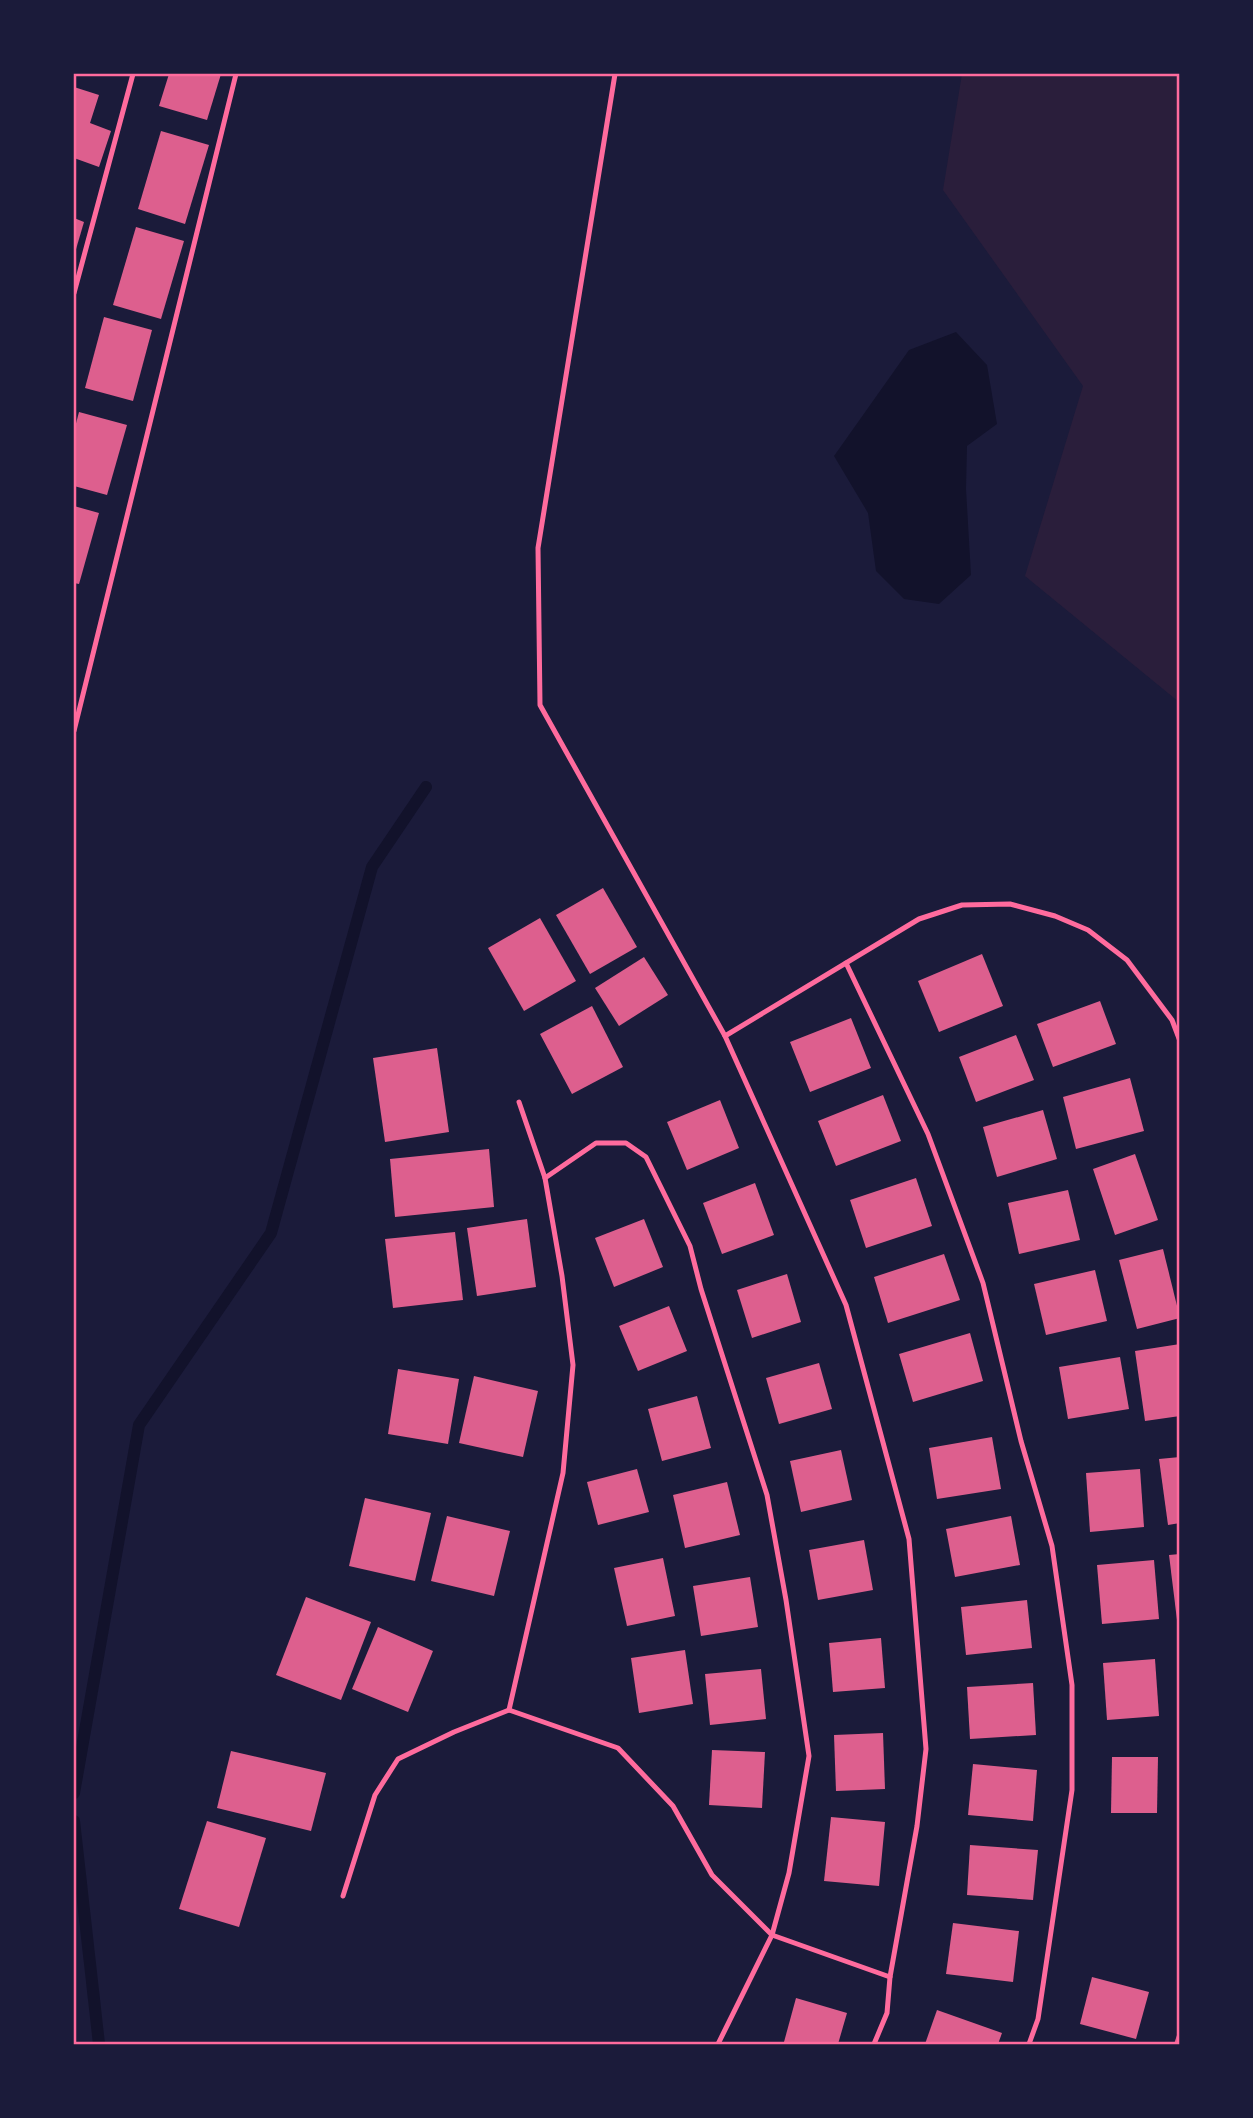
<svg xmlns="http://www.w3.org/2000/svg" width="1253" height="2118" viewBox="0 0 1253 2118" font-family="'Titillium Web',sans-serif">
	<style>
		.green { fill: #2a1e3b }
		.water { fill: #12122b }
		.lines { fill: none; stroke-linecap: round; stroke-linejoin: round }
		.stream { stroke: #12122b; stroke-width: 12 }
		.building { fill: #dd5f8e }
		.service { stroke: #ff6b9d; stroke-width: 5 }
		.neatline { fill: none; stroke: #ff6b9d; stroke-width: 2.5 }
	</style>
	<rect width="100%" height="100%" fill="#1b1b3a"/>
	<path class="green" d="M 962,74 L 1179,74 L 1179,702 L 1025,576 L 1083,386 L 943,190 Z"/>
	<path class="water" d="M 956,332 L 987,365 L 997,424 L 967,446 L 966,489 L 971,575 L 939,604 L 904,599 L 876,571 L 868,513 L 834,456 L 909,350 Z"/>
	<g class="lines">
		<g class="stream">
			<path d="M 74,1793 L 139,1425 L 271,1233 L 372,867 L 426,787"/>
			<path d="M 74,1821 L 99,2044"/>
		</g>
	</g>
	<g class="building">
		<path d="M 169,74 L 221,74 L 207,120 L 159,106 Z"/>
		<path d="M 74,87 L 99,95 L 90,123 L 111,131 L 99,167 L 74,158 Z"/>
		<path d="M 161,131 L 209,145 L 185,224 L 138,209 Z"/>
		<path d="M 74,218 L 84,222 L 74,256 Z"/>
		<path d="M 136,227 L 184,241 L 161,319 L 113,305 Z"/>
		<path d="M 104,317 L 152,330 L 133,401 L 85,388 Z"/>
		<path d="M 79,412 L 127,425 L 107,495 L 74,486 L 74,431 Z"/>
		<path d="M 74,506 L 99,513 L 79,584 L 74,583 Z"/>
		<path d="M 603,888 L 637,947 L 590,974 L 556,915 Z"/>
		<path d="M 540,918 L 576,981 L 524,1011 L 488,948 Z"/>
		<path d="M 982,954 L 1003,1006 L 939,1032 L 918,981 Z"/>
		<path d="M 644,957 L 668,995 L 619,1026 L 595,988 Z"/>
		<path d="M 1100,1001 L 1116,1044 L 1053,1067 L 1037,1024 Z"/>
		<path d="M 592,1006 L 623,1067 L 572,1094 L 540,1034 Z"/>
		<path d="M 851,1018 L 871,1068 L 810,1092 L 790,1042 Z"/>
		<path d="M 1016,1035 L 1034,1080 L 976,1102 L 959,1057 Z"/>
		<path d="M 437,1048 L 449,1132 L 385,1142 L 373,1058 Z"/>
		<path d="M 1130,1078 L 1144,1131 L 1076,1149 L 1063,1097 Z"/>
		<path d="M 883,1095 L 901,1141 L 836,1166 L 818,1121 Z"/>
		<path d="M 720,1100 L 739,1148 L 687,1170 L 667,1122 Z"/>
		<path d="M 1043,1110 L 1057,1159 L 997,1177 L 983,1127 Z"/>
		<path d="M 489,1149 L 494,1207 L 395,1217 L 390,1159 Z"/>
		<path d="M 1135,1154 L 1158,1220 L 1115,1235 L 1093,1169 Z"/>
		<path d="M 916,1178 L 932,1226 L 866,1248 L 850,1200 Z"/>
		<path d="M 755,1183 L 774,1235 L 722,1254 L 703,1203 Z"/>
		<path d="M 1068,1190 L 1080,1240 L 1019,1254 L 1008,1203 Z"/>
		<path d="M 527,1219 L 536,1287 L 477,1296 L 467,1228 Z"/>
		<path d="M 644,1219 L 663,1267 L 614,1287 L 595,1238 Z"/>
		<path d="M 455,1232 L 463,1300 L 393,1308 L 385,1239 Z"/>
		<path d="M 1163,1249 L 1180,1318 L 1137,1329 L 1119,1260 Z"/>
		<path d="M 944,1254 L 960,1300 L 888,1323 L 874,1277 Z"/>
		<path d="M 1095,1270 L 1107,1321 L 1046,1335 L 1034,1284 Z"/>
		<path d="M 787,1274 L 801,1322 L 752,1338 L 737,1290 Z"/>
		<path d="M 669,1306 L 687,1351 L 638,1371 L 619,1326 Z"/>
		<path d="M 970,1333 L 983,1381 L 913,1402 L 899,1354 Z"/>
		<path d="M 1180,1344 L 1180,1416 L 1145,1421 L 1135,1351 Z"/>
		<path d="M 1120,1357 L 1129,1409 L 1068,1419 L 1059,1367 Z"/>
		<path d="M 819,1363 L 832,1409 L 779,1424 L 766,1378 Z"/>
		<path d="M 398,1369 L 459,1379 L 448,1444 L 388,1434 Z"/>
		<path d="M 474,1376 L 538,1391 L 523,1457 L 459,1443 Z"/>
		<path d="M 697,1396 L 711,1448 L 662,1461 L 648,1409 Z"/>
		<path d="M 992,1437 L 1001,1489 L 937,1499 L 929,1448 Z"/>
		<path d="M 841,1450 L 852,1500 L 801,1512 L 790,1461 Z"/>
		<path d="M 1180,1457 L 1180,1523 L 1168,1525 L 1159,1459 Z"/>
		<path d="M 637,1469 L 649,1512 L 598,1525 L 587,1482 Z"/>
		<path d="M 1140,1469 L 1144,1527 L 1090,1532 L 1086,1473 Z"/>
		<path d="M 727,1482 L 740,1535 L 685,1548 L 673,1495 Z"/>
		<path d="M 365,1498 L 431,1513 L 415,1581 L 349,1566 Z"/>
		<path d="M 447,1516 L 510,1531 L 494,1596 L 431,1581 Z"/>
		<path d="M 1011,1516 L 1020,1565 L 955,1577 L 946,1529 Z"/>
		<path d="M 864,1540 L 873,1590 L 818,1600 L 809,1550 Z"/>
		<path d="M 1180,1554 L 1180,1620 L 1177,1620 L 1169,1555 Z"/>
		<path d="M 663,1558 L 675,1616 L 627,1626 L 614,1568 Z"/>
		<path d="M 1154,1560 L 1159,1619 L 1102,1624 L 1097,1565 Z"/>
		<path d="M 750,1577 L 758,1627 L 701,1636 L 693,1586 Z"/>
		<path d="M 306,1597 L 371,1622 L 341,1700 L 276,1675 Z"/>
		<path d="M 1027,1600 L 1032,1648 L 966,1655 L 961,1607 Z"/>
		<path d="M 378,1627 L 433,1651 L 408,1712 L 352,1689 Z"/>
		<path d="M 881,1638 L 885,1688 L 833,1692 L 829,1643 Z"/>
		<path d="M 685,1650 L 693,1704 L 639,1713 L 631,1658 Z"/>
		<path d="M 1155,1659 L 1159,1716 L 1107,1720 L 1103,1663 Z"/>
		<path d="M 761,1669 L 766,1719 L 710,1725 L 705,1674 Z"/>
		<path d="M 1033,1683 L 1036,1735 L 970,1739 L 967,1687 Z"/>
		<path d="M 883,1733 L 885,1789 L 836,1791 L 834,1735 Z"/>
		<path d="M 712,1750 L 765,1752 L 762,1808 L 709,1805 Z"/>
		<path d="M 231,1751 L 326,1773 L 311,1831 L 217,1808 Z"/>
		<path d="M 1112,1757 L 1158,1757 L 1157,1813 L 1111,1813 Z"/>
		<path d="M 973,1764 L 1037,1770 L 1033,1821 L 968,1815 Z"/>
		<path d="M 831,1817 L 885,1822 L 879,1886 L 824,1881 Z"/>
		<path d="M 207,1821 L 266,1838 L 239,1927 L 179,1909 Z"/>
		<path d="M 970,1845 L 1038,1850 L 1033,1900 L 967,1895 Z"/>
		<path d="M 953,1923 L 1019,1931 L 1013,1982 L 946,1974 Z"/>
		<path d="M 1092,1977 L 1149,1992 L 1136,2039 L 1080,2024 Z"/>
		<path d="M 796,1998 L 847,2013 L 838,2044 L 793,2044 L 784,2042 Z"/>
		<path d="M 937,2010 L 1002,2033 L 998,2044 L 925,2044 Z"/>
		<path d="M 1179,2029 L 1180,2044 L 1174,2044 Z"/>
	</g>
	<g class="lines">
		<g class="service">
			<path d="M 615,74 L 538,548 L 540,705 L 725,1036 L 846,1305 L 909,1539 L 926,1749 L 917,1826 L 890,1977 L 887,2013 L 874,2044"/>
			<path d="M 74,293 L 133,74"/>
			<path d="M 74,731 L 236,74"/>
			<path d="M 846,963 L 928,1134 L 983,1283 L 1021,1441 L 1052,1546 L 1072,1685 L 1072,1790 L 1038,2019 L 1029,2044"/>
			<path d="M 725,1036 L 919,919 L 962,905 L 1010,904 L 1055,916 L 1088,930 L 1127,960 L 1172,1020 L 1180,1041"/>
			<path d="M 545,1178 L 596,1143 L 626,1143 L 646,1157 L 690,1246 L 701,1289 L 767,1495 L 786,1600 L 809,1756 L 789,1873 L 772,1935 L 718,2044"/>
			<path d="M 509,1710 L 563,1473 L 573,1365 L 562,1276 L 545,1178 L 519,1102"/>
			<path d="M 343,1896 L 375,1795 L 398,1759 L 454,1732 L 509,1710 L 618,1748 L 673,1806 L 712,1875 L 772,1935 L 890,1977"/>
		</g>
	</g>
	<rect width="1253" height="2118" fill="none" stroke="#1b1b3a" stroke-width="150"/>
	<rect x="75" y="75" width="1103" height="1968" class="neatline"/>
</svg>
